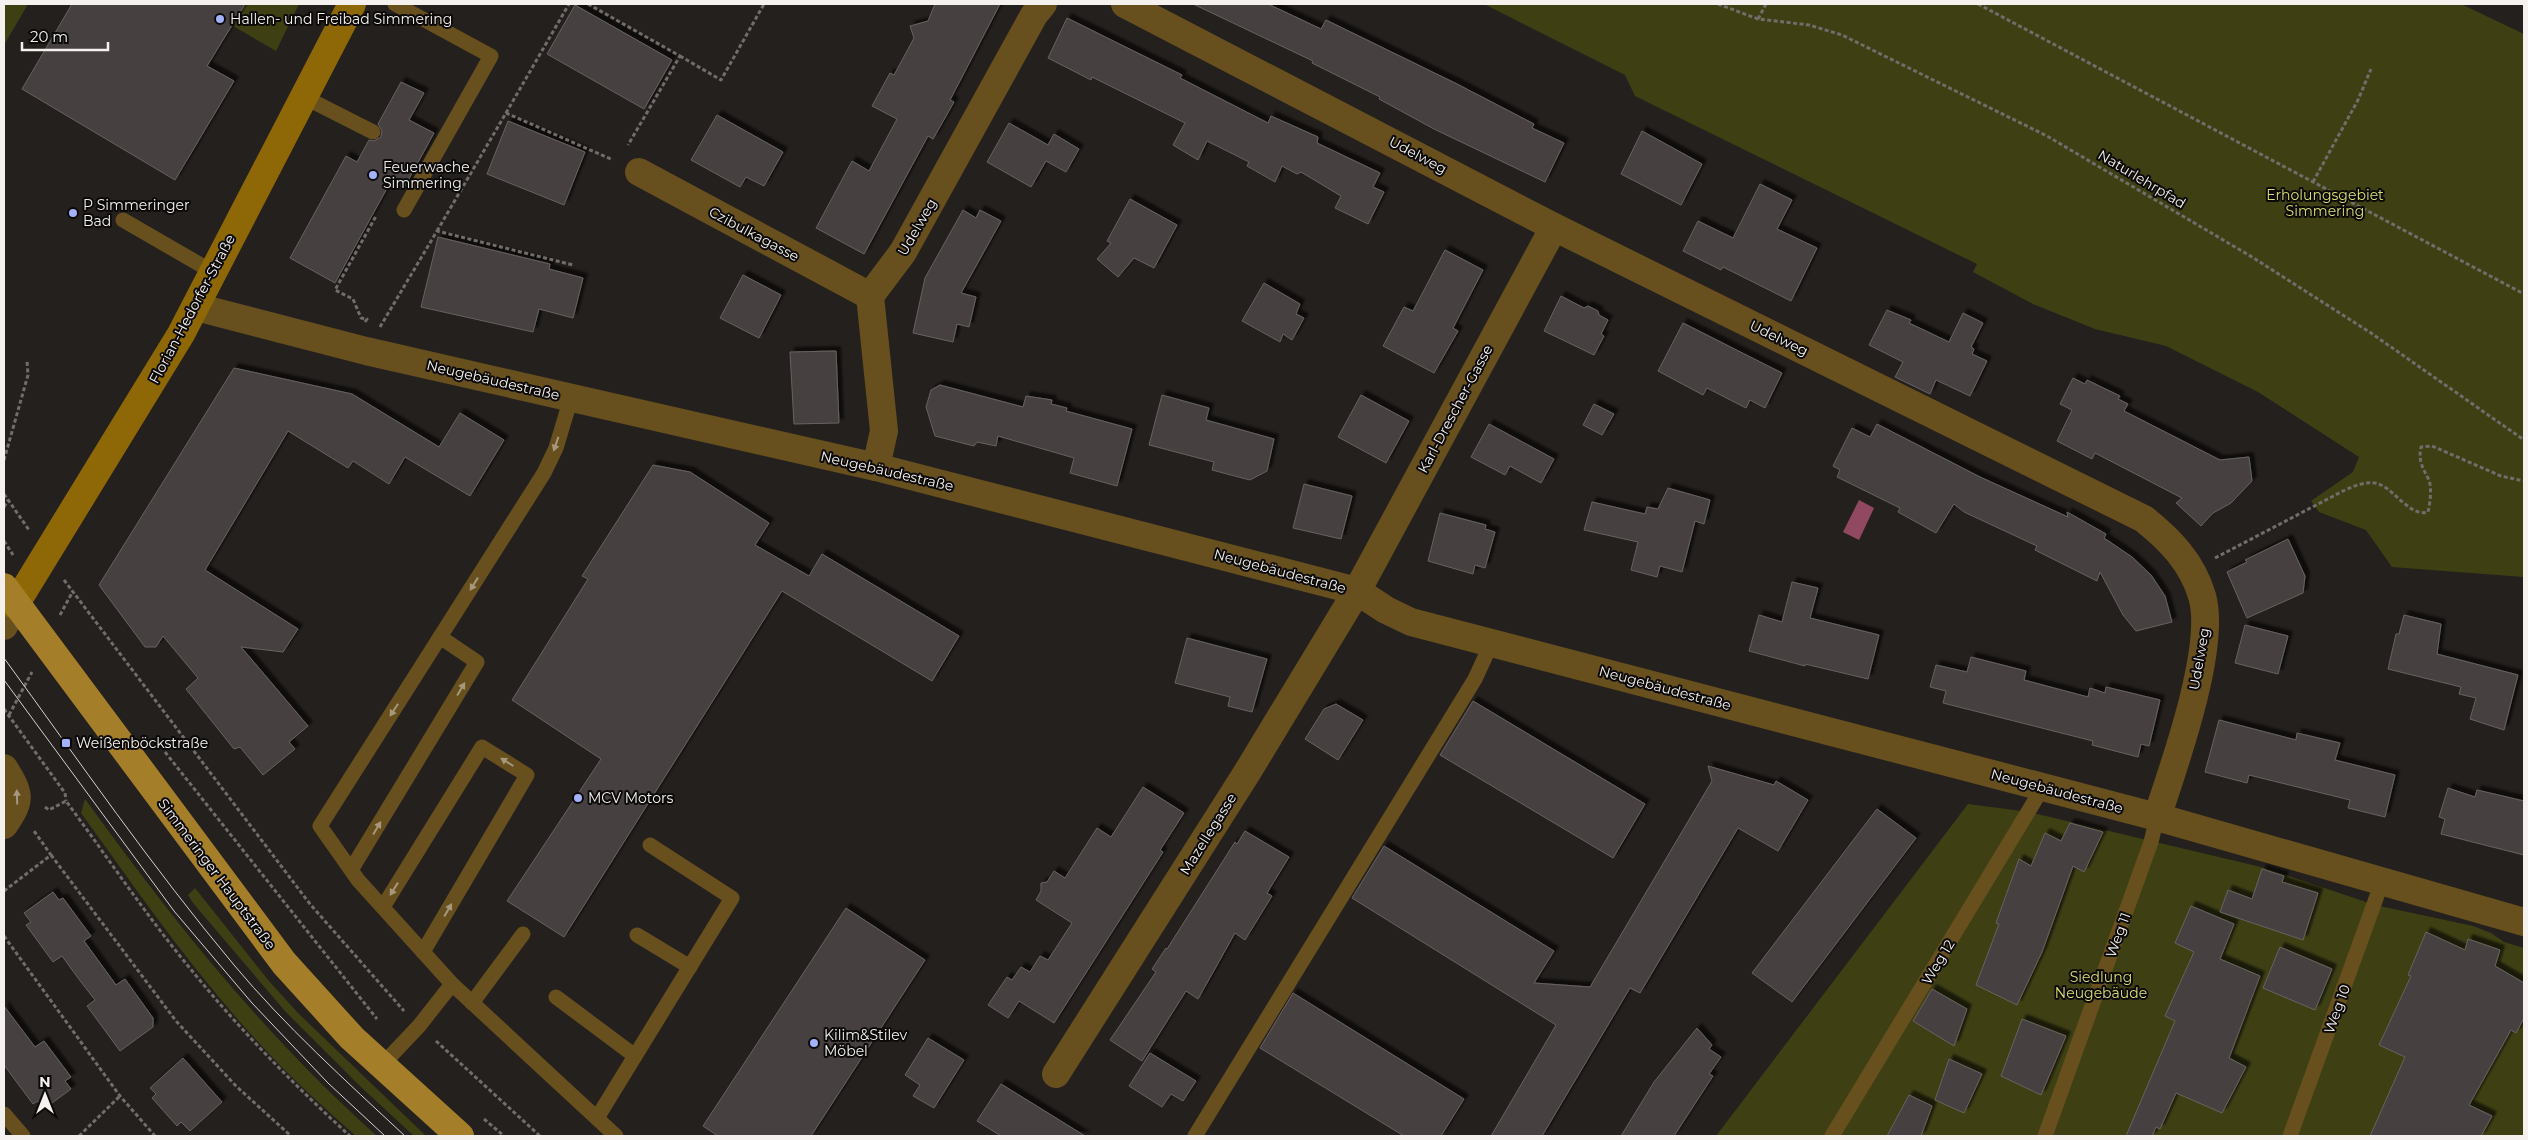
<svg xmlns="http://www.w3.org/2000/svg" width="2528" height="1140" viewBox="0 0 2528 1140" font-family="Montserrat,sans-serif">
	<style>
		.green { fill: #3e4014 }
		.water { fill: #914962 }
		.building { fill: #46403f; stroke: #686261; filter: url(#shadow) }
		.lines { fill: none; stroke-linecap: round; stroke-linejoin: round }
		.path { stroke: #706d6a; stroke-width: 3; stroke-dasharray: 4 2.5; stroke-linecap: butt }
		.lane { stroke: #674f1e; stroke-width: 15 }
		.street { stroke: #674f1e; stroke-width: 28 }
		.secondary { stroke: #8e6806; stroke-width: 28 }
		.primary { stroke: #a57e2a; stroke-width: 28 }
		.tram { stroke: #d4d1ce; stroke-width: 1 }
		.oneway { fill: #a6987c }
		.poi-dot { fill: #a4b2fc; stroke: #0c0a09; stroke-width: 2 }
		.labels { text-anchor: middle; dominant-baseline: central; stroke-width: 4; stroke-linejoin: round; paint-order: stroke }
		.poi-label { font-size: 14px; fill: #f4f1ef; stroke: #0c0a09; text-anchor: start }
		.street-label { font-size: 14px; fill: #f4f1ef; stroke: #0c0a09 }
		.park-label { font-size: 14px; fill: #dbde73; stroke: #0c0a09 }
	</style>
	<defs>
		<filter id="shadow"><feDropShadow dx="4.5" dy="-4.5" stdDeviation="1" flood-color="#0009"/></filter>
	</defs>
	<rect width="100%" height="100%" fill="#24201d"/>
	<g class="green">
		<path d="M 4,4 L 28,4 L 4,45 Z"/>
		<path d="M 167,4 L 299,4 L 276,51 L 233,26 L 228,33 L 201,17 L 198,22 Z"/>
		<path d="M 1484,4 L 2461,4 L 2524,34 L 2524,577 L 2392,567 L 2366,530 L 2319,512 L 2311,501 L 2353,472 L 2359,457 L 2258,392 L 2166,346 L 2095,329 L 2033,304 L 1973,272 L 1977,264 L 1635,96 L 1625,75 Z"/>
		<path d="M 85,799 C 173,921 265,1036 377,1136 L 356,1136 C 323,1107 290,1077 260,1044 C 194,973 138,892 81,813 Z"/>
		<path d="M 1968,804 L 2029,812 L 2265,868 L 2375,905 L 2473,926 L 2491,933 L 2504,942 L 2524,948 L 2524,1136 L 1716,1136 Z"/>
		<path d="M 195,888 L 269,981 L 298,1013 L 426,1136 L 414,1136 L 361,1087 L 284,1010 L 193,903 L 188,895 Z"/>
	</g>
	<path class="water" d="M 1859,500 L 1874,508 L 1859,540 L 1843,532 Z"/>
	<g class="building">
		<path d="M 72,4 L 245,4 L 207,66 L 234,81 L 175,180 L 22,89 Z"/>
		<path d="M 935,4 L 1000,4 L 950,100 L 954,102 L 933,139 L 928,136 L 864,254 L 816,228 L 852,161 L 869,171 L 897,119 L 872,106 L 890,73 L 894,75 L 914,38 L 910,26 L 928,21 Z"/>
		<path d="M 1193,4 L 1268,4 L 1321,29 L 1326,20 L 1457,84 L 1534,124 L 1532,128 L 1564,143 L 1545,182 L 1434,129 L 1379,99 L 1380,97 L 1312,63 L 1313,61 Z"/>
		<path d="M 575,5 L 672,60 L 644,109 L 547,54 Z"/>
		<path d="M 1067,18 L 1182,75 L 1180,78 L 1268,123 L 1271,116 L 1318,137 L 1317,143 L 1380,173 L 1373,187 L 1384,192 L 1368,224 L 1335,208 L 1341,196 L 1301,172 L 1297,174 L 1282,166 L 1275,182 L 1247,166 L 1249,162 L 1207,141 L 1198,160 L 1173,145 L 1185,123 L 1092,77 L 1091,80 L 1048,58 Z"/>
		<path d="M 401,82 L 424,93 L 409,120 L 434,133 L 404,188 L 391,181 L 335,283 L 290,258 L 346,156 L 357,162 L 369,140 L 374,141 L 381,137 L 382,131 L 378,124 Z"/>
		<path d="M 717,115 L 783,152 L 764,186 L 746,177 L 740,187 L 691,160 Z"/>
		<path d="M 508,121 L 585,152 L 564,205 L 487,174 Z"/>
		<path d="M 1009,123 L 1048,145 L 1054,134 L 1079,149 L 1066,172 L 1046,161 L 1031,187 L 987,162 Z"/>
		<path d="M 1642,131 L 1702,164 L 1681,205 L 1621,174 Z"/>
		<path d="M 1760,184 L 1792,200 L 1777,229 L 1817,248 L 1791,301 L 1723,267 L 1721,270 L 1683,251 L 1698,221 L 1733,238 Z"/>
		<path d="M 1130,199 L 1177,225 L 1154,268 L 1134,258 L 1118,277 L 1097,259 L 1111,243 L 1107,241 Z"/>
		<path d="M 963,210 L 976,218 L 980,210 L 1001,221 L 961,293 L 976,297 L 969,327 L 957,324 L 953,342 L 913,333 L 925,278 Z"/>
		<path d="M 438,237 L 550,264 L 549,269 L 583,278 L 573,318 L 539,309 L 533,332 L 421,307 Z"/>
		<path d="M 1445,250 L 1483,270 L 1453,328 L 1458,331 L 1434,373 L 1383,346 L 1404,307 L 1413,311 Z"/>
		<path d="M 743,275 L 781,295 L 759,338 L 720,318 Z"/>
		<path d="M 1264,283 L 1300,304 L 1296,314 L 1304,318 L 1292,340 L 1283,334 L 1280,342 L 1242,321 Z"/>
		<path d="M 1561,296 L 1584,308 L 1588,306 L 1598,311 L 1599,315 L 1608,320 L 1601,334 L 1604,336 L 1594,355 L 1544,331 Z"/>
		<path d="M 1887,310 L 1911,320 L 1909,323 L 1949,342 L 1963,313 L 1983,323 L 1971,347 L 1974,349 L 1972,354 L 1987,361 L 1970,396 L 1936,380 L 1930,394 L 1895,377 L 1903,362 L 1869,345 Z"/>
		<path d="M 1683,323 L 1782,373 L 1765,408 L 1750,400 L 1746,408 L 1707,388 L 1703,395 L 1658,371 Z"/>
		<path d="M 836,351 L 839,423 L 794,424 L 790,352 Z"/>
		<path d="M 234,368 L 352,394 L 439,447 L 460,413 L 504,440 L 470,496 L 405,457 L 389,484 L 353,461 L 348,468 L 288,431 L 205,570 L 298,629 L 283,652 L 241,647 L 308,726 L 289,742 L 295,749 L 263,775 L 240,747 L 234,749 L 186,689 L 198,678 L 163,636 L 156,647 L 145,647 L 99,585 Z"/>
		<path d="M 2073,378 L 2085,384 L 2087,380 L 2120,396 L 2118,399 L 2128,404 L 2124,411 L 2220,460 L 2249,457 L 2252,481 L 2231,503 L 2213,513 L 2201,526 L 2176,503 L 2182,498 L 2095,453 L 2092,459 L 2057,441 L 2072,410 L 2060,404 Z"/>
		<path d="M 940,385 L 1023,407 L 1026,396 L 1052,400 L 1051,404 L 1067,408 L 1066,411 L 1132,429 L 1117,486 L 1070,473 L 1074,458 L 998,436 L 996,446 L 977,442 L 974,446 L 935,436 L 926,407 L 931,390 Z"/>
		<path d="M 1162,395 L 1209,408 L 1206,420 L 1274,439 L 1267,471 L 1250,480 L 1212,470 L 1214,462 L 1149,445 Z"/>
		<path d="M 1361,395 L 1409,421 L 1386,463 L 1338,437 Z"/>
		<path d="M 1594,404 L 1614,414 L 1602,435 L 1583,425 Z"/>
		<path d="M 1489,424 L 1554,459 L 1541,483 L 1510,466 L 1505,475 L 1471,457 Z"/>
		<path d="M 1877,424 L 1980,477 L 2068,517 L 2067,512 L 2106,534 L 2104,538 L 2132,557 L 2151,575 L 2165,596 L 2172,622 L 2136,631 L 2123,615 L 2100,572 L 2097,581 L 2035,550 L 2037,546 L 1964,512 L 1954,504 L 1936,533 L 1898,512 L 1900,508 L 1837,477 L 1840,470 L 1833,466 L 1852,428 L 1870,437 Z"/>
		<path d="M 653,465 L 690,472 L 769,523 L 755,545 L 809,576 L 822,554 L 959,636 L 932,681 L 782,591 L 564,937 L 507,901 L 601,759 L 512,700 L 588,579 L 582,576 Z"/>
		<path d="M 1304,484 L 1352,496 L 1341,539 L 1293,528 Z"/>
		<path d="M 1668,488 L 1710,500 L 1704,524 L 1695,521 L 1682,572 L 1660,566 L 1657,577 L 1631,570 L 1638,542 L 1584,530 L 1592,502 L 1645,514 L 1647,507 L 1658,509 Z"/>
		<path d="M 1440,513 L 1486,525 L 1485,529 L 1495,532 L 1485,568 L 1475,565 L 1473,574 L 1428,561 Z"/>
		<path d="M 2288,539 L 2305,576 L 2303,593 L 2247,618 L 2227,572 L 2247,562 L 2245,560 Z"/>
		<path d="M 1792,582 L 1818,588 L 1810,618 L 1879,635 L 1868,679 L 1805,664 L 1805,666 L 1749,651 L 1759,615 L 1782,622 Z"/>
		<path d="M 2404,615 L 2441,624 L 2437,654 L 2518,675 L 2504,730 L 2470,719 L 2476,698 L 2459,694 L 2461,687 L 2388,669 L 2396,634 L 2399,634 Z"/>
		<path d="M 2245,625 L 2288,636 L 2278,674 L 2235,663 Z"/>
		<path d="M 1187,638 L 1267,659 L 1252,712 L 1228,706 L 1230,697 L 1175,683 Z"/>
		<path d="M 1971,657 L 2026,671 L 2024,680 L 2088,697 L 2090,688 L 2105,693 L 2106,687 L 2160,700 L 2149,746 L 2141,744 L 2138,757 L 2092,745 L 2093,741 L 1943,703 L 1946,691 L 1930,687 L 1936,665 L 1967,672 Z"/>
		<path d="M 1473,701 L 1645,804 L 1613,858 L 1440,755 Z"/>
		<path d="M 1336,704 L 1363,720 L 1338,760 L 1305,739 L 1324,709 Z"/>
		<path d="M 2219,720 L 2296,740 L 2297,733 L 2340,743 L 2335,760 L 2395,775 L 2385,817 L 2348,808 L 2350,800 L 2249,775 L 2247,783 L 2205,772 Z"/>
		<path d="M 1708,766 L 1774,785 L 1776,781 L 1808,800 L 1778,851 L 1738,828 L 1640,993 L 1630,988 L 1542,1136 L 1491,1136 L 1556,1025 L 1352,898 L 1384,846 L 1554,951 L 1534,983 L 1590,987 L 1712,781 Z"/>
		<path d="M 1143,787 L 1184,813 L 1160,850 L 1163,852 L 1054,1023 L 1019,1001 L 1008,1018 L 988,1005 L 1007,977 L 1012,980 L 1021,967 L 1030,972 L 1040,956 L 1048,960 L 1072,923 L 1036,900 L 1041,891 L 1041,883 L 1047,882 L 1054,871 L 1065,878 L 1097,828 L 1111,837 Z"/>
		<path d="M 2448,788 L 2475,797 L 2477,790 L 2524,801 L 2524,855 L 2441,834 L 2445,819 L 2439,817 Z"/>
		<path d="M 1877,809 L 1916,838 L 1792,1002 L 1752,973 Z"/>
		<path d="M 2070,823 L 2103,832 L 2084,872 L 2073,866 L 2042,952 L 2017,1005 L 1976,985 L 1999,924 L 1996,923 L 2019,859 L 2031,866 L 2045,833 L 2061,841 Z"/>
		<path d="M 1245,831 L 1289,857 L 1267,893 L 1272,896 L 1245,940 L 1235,933 L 1198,999 L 1186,991 L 1142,1061 L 1110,1040 L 1156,972 L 1152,969 L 1166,948 L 1167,949 L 1235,842 L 1237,844 Z"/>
		<path d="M 2262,869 L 2284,876 L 2282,882 L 2318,893 L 2303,940 L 2220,912 L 2228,890 L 2252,899 Z"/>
		<path d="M 53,892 L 59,900 L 63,898 L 91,936 L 84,941 L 116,985 L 125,979 L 153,1018 L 153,1027 L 120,1051 L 87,1006 L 95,1000 L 78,978 L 62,956 L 53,962 L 26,925 L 31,922 L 24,913 Z"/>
		<path d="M 2191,906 L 2234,924 L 2220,959 L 2260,976 L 2229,1058 L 2246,1067 L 2222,1113 L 2176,1093 L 2160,1129 L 2156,1127 L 2152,1136 L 2126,1136 L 2175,1021 L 2165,1016 L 2194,952 L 2175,943 Z"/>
		<path d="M 846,908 L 925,960 L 811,1136 L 718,1136 L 703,1126 Z"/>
		<path d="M 2426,932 L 2465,950 L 2468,939 L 2500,950 L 2495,966 L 2524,983 L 2524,1018 L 2516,1033 L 2511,1030 L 2469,1105 L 2492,1116 L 2481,1136 L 2370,1136 L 2405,1057 L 2379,1045 L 2411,976 L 2408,975 Z"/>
		<path d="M 2280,947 L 2332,969 L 2315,1010 L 2263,988 Z"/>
		<path d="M 1932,989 L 1967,1009 L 1954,1046 L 1913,1021 Z"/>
		<path d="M 1293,993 L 1464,1099 L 1441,1136 L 1404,1136 L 1260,1048 Z"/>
		<path d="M 4,1006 L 35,1047 L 44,1041 L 71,1077 L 65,1081 L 71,1089 L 44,1109 L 38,1101 L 33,1104 L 4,1065 Z"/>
		<path d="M 2022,1019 L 2066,1036 L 2041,1095 L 2001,1076 Z"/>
		<path d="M 1697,1028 L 1712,1045 L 1709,1049 L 1721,1057 L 1709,1074 L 1713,1076 L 1674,1136 L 1621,1136 L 1654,1082 Z"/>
		<path d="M 928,1038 L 964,1060 L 934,1108 L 913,1096 L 920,1085 L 905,1075 Z"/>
		<path d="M 1150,1053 L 1196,1081 L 1183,1101 L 1171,1094 L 1162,1107 L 1129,1086 Z"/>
		<path d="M 183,1058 L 222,1102 L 190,1131 L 181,1122 L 177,1126 L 152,1098 L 156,1094 L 150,1088 Z"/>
		<path d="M 1949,1059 L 1982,1074 L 1964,1113 L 1935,1100 Z"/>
		<path d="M 1001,1084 L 1035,1105 L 1085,1136 L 1001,1136 L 977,1121 Z"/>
		<path d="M 1909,1095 L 1932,1106 L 1921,1136 L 1887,1136 Z"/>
	</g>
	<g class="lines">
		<g class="path">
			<path d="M 588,4 L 680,56 L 628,145"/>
			<path d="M 1718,4 L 1758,19 L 1809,25 L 1842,35 L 2047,136 L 2252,257 L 2371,333 L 2524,440"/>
			<path d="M 1978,4 L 2524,294"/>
			<path d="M 1758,19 L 1766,4"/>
			<path d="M 680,56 L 721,80 L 764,4"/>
			<path d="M 506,113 L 569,4"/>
			<path d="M 2313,182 L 2358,100 L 2371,69"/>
			<path d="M 437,231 L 506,113 L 613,160"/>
			<path d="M 365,322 L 367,319 L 361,318 L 353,299 L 335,290 L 376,216"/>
			<path d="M 380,327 L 437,231 L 573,265"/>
			<path d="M 4,460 L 28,375 L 27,361"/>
			<path d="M 4,494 L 29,530"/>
			<path d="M 4,507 L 8,500"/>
			<path d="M 4,541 L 13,555"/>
			<path d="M 2215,558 L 2343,491 C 2354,486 2369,479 2381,485 C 2396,492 2411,517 2428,512 C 2430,503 2432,489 2429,480 C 2423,468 2418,462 2421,447 L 2432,446 L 2501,476 L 2524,481"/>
			<path d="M 64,580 L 310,904 L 404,1011"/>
			<path d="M 60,615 L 73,591"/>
			<path d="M 4,709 L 65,793 L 66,801"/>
			<path d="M 9,715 L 32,672"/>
			<path d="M 165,752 L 377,1019"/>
			<path d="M 45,807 L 49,810 L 66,801 C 108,858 148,918 193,972 C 241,1031 294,1085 350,1136"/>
			<path d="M 51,855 L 176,1021 L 236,1086 L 291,1136"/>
			<path d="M 4,891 L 51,855 L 34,831"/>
			<path d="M 4,936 L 120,1096 L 155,1136"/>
			<path d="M 436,1041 L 540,1136"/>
			<path d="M 484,1119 L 504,1136"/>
			<path d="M 79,1136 L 120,1096"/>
		</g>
		<g class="lane">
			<path d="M 395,4 L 491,56 L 404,210"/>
			<path d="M 304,97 L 373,132"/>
			<path d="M 123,220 L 213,272"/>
			<path d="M 440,637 L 544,473 L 556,448 L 571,398"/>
			<path d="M 351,870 L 477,662 L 440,637 L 320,826 L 358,880 L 452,984 L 616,1136"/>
			<path d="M 383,907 L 482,747 L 527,775 L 423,952"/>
			<path d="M 637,935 L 690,967"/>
			<path d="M 556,997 L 635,1056"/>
			<path d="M 472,1003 L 523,934"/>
			<path d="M 382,1065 L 419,1026 L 452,984"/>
			<path d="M 4,1114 L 23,1136"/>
			<path d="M 597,1118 L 732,898 L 650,845"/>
			<path d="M 1195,1136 L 1475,679 L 1492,642"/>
			<path d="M 1832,1136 L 2043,787"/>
			<path d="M 2045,1136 L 2151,842 L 2157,817"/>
			<path d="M 2290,1136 L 2382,882"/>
		</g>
		<g class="street">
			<path d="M 1125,4 L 1554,227 L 2144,519 C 2170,540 2192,562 2202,596 C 2217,646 2174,766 2157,817"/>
			<path d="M 639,172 L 870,296"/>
			<path d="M 196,307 L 366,351 L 876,467 L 1357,591 L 1386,610 L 1411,622 L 2157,817 L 2524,922"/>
			<path d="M 876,467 L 884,431 L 870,296 L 903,252 L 1034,15 L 1043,4"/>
			<path d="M 4,626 L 15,605"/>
			<path d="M 4,768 C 20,794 22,799 4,825"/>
			<path d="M 1056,1074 L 1248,771 L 1357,591 L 1554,227"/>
		</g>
		<path class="secondary" d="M 15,605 L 181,334 L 352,4"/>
		<path class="primary" d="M 4,587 L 284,963 L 352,1038 L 460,1136"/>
		<g class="tram">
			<path d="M 4,658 C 79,761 152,867 234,965 C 285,1026 346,1081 405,1136"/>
			<path d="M 4,680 L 174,911 L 252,1003 L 328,1083 L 385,1136"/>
		</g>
	</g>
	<defs><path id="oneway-solid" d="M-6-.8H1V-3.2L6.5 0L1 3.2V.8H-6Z" transform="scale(1.25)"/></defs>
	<g class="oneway">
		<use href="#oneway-solid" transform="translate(556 444) rotate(109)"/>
		<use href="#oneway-solid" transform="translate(474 584) rotate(122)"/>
		<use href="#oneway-solid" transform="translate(461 689) rotate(-59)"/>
		<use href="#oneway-solid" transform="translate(394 710) rotate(123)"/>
		<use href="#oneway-solid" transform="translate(507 762) rotate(-148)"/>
		<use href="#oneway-solid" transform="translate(17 797) rotate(-92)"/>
		<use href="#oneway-solid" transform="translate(377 828) rotate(-59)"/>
		<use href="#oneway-solid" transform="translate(394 889) rotate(122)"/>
		<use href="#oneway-solid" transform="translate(448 910) rotate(-60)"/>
	</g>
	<g class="poi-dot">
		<circle cx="220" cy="19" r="5"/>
		<circle cx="373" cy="175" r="5"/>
		<circle cx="73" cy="213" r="5"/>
		<rect x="61" y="738" width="10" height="10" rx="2.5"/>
		<circle cx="578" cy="798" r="5"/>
		<circle cx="814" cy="1043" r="5"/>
	</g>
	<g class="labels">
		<g class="poi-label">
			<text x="230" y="19">Hallen- und Freibad Simmering</text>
			<text x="383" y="167">Feuerwache<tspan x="383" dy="16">Simmering</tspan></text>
			<text x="83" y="205">P Simmeringer<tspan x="83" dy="16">Bad</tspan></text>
			<text x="76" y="743">Weißenböckstraße</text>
			<text x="588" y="798">MCV Motors</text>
			<text x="824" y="1035">Kilim&amp;Stilev<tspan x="824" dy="16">Möbel</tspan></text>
		</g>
		<g class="street-label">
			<text transform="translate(1418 155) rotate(28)">Udelweg</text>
			<text transform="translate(2142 179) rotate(31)">Naturlehrpfad</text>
			<text transform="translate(917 227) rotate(-60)">Udelweg</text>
			<text transform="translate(754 234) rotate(28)">Czibulkagasse</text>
			<text transform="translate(192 309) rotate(-62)">Florian-Hedorfer-Straße</text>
			<text transform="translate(1779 338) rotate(26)">Udelweg</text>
			<text transform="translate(493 380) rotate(13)">Neugebäudestraße</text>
			<text transform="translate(1455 409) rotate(-62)">Karl-Drescher-Gasse</text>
			<text transform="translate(887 471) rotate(13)">Neugebäudestraße</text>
			<text transform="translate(1280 571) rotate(15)">Neugebäudestraße</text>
			<text transform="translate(2199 659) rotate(-80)">Udelweg</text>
			<text transform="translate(1665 688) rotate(15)">Neugebäudestraße</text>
			<text transform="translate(2057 791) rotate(15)">Neugebäudestraße</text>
			<text transform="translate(1208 834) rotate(-58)">Mazellegasse</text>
			<text transform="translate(217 874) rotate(53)">Simmeringer Hauptstraße</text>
			<text transform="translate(2118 935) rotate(-70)">Weg 11</text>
			<text transform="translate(1938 962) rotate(-59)">Weg 12</text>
			<text transform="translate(2337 1009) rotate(-70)">Weg 10</text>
		</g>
		<g class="park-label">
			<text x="2325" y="195">Erholungsgebiet<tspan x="2325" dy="16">Simmering</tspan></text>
			<text x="2101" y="977">Siedlung<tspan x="2101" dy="16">Neugebäude</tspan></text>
		</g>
	</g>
	<rect width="2528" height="1140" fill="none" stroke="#f4f1ef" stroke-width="10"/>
	<g transform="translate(45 1095)" stroke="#0c0a09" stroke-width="4" paint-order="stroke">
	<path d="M0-4L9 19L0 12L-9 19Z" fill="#f4f1ef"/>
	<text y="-8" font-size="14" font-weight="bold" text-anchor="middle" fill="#f4f1ef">N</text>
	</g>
	<path d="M22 42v8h86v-8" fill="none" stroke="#f4f1ef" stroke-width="2.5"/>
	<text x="30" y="42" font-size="15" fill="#f4f1ef" stroke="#0c0a09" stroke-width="4" paint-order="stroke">20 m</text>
</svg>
